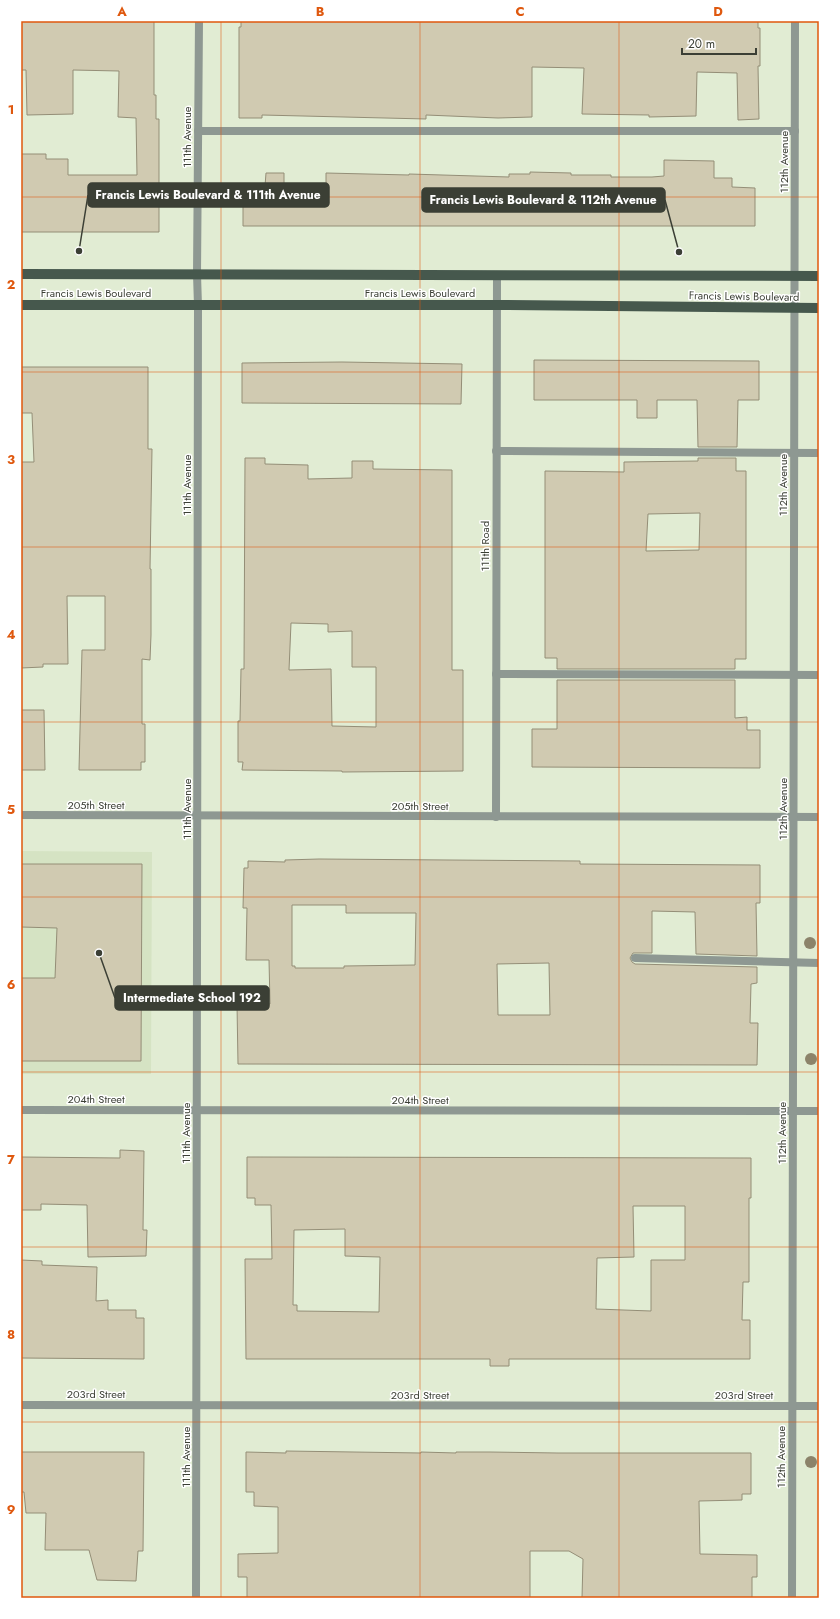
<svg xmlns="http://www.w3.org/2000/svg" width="840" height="1619" viewBox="0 0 840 1619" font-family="Jost,sans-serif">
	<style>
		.built { fill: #d5e3c3 }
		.building { fill: #d0cab1; stroke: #948e77; fill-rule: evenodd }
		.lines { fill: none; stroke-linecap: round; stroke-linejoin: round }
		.lane { stroke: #8e9892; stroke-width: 8 }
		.street { stroke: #8e9892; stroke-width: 8 }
		.primary { stroke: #46584d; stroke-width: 10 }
		.tree { fill: #8c836a }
		.grid { fill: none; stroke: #df580e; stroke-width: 1; stroke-opacity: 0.55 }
		.labels { text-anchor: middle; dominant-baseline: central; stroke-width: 3; stroke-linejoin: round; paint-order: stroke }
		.street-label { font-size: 11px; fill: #3b3f35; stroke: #fff }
		.leader { fill: none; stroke: #3b3f35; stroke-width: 1.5 }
		.callout-dot { fill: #3b3f35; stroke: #fff; stroke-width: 1.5 }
		.callout { fill: #3b3f35; stroke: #3b3f35; stroke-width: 1.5 }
		.callout-label { font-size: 12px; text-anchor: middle; font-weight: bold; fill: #fff }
		.neatline { fill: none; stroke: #df580e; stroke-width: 1.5 }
		.grid-label { font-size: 13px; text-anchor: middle; font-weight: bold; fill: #df580e }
	</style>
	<rect width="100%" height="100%" fill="#e1ecd3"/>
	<path class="built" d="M 21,851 L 152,852 L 151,1074 L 21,1074 Z"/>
	<g class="building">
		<path d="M 21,21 L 154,21 L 154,95 L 156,95 L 156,119 L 159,119 L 159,232 L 21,232 L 21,154 L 46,154 L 46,159 L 68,159 L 68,175 L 137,175 L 136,118 L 118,117 L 119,71 L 73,70 L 73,114 L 27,115 L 26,70 L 21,70 Z"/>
		<path d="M 241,21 L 758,21 L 758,28 L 760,28 L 760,66 L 758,66 L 759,119 L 738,120 L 737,73 L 697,72 L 696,116 L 649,117 L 649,115 L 582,114 L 584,68 L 532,67 L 532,117 L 498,118 L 426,115 L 426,119 L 262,115 L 262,118 L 239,118 L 239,27 L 241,27 Z"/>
		<path d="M 664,160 L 714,161 L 714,178 L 732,178 L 732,187 L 755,188 L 755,226 L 243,226 L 243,186 L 265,186 L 266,173 L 284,173 L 284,186 L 326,186 L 326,173 L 409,175 L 409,174 L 509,177 L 509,174 L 530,174 L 530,172 L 571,173 L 571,175 L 611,175 L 611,177 L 652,177 L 664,176 Z"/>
		<path d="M 534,360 L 759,361 L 759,400 L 738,400 L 737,447 L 698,447 L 697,400 L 657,400 L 657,418 L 637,418 L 637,400 L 534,400 Z"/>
		<path d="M 342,362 L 462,364 L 461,404 L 242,403 L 242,363 Z"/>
		<path d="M 21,367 L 148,367 L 148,449 L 152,449 L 150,569 L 151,569 L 151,635 L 150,660 L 142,659 L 142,724 L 145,724 L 145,762 L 141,762 L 141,770 L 79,770 L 82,650 L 105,650 L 105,596 L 67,596 L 68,664 L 43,664 L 43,667 L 21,668 L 22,514 L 21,462 L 34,462 L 32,413 L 21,413 Z"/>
		<path d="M 245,458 L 265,458 L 265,464 L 308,465 L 308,479 L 352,478 L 352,461 L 373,461 L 373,469 L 452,470 L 452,670 L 463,670 L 463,771 L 342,772 L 342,771 L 242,770 L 243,762 L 238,762 L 238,721 L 240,721 L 241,669 L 244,669 ZM 291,623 L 328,624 L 328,632 L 352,631 L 352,667 L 376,667 L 376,727 L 332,726 L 331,669 L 289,670 Z"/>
		<path d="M 698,458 L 736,458 L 736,471 L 746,471 L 746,659 L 735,659 L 735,669 L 557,669 L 557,658 L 545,658 L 545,471 L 624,472 L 624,462 L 698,461 ZM 700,513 L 699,550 L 646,551 L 648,514 Z"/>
		<path d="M 557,680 L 735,680 L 735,718 L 747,717 L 747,730 L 760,730 L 760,768 L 532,767 L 532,729 L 557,729 Z"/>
		<path d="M 21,710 L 44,710 L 45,770 L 21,770 Z"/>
		<path d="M 319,859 L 580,861 L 580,864 L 760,865 L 760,903 L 756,903 L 757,956 L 696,954 L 695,912 L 652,911 L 652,953 L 633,953 L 630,958 L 632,962 L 635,964 L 757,967 L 757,983 L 751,984 L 750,1023 L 758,1023 L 757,1065 L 238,1064 L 237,1004 L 270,1004 L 269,960 L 246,960 L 247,908 L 243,908 L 244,868 L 248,868 L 248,861 L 285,862 L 285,860 ZM 292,905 L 346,905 L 346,913 L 416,913 L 415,965 L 344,966 L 344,968 L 295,968 L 295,966 L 292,966 ZM 549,963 L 550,1015 L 498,1015 L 497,964 Z"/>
		<path d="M 21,864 L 142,864 L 141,1061 L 21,1061 L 21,978 L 55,978 L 57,928 L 21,927 Z"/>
		<path d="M 120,1150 L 144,1151 L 143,1230 L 147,1230 L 146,1256 L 88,1257 L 87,1205 L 41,1204 L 41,1210 L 21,1210 L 21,1157 L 120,1158 Z"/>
		<path d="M 247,1157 L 751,1158 L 751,1198 L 749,1198 L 749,1282 L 743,1282 L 742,1320 L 750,1320 L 750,1359 L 509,1359 L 509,1366 L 490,1366 L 490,1359 L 246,1359 L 245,1259 L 272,1259 L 271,1205 L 255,1205 L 255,1198 L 247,1198 ZM 633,1206 L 685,1206 L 685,1260 L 651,1260 L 651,1311 L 596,1309 L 597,1258 L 634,1257 ZM 345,1229 L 345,1256 L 380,1257 L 379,1312 L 297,1311 L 297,1305 L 293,1305 L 294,1230 Z"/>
		<path d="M 21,1260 L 42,1261 L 42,1265 L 97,1267 L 96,1301 L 108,1300 L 108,1310 L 136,1310 L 136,1318 L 144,1318 L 144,1359 L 21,1358 Z"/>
		<path d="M 286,1451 L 421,1453 L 421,1452 L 456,1453 L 456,1452 L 490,1452 L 558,1453 L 751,1453 L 751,1494 L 742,1494 L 742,1500 L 699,1501 L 700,1554 L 757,1555 L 757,1577 L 752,1577 L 752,1598 L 582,1598 L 583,1559 L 569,1551 L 530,1551 L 530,1598 L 247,1598 L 247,1577 L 238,1577 L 238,1554 L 278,1553 L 278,1507 L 254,1506 L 254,1492 L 246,1492 L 246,1452 L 286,1453 Z"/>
		<path d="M 21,1452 L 144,1452 L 143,1551 L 138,1551 L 136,1581 L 97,1580 L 89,1550 L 45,1550 L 46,1513 L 26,1513 L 24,1492 L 21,1492 Z"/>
	</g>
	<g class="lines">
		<g class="lane">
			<path d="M 198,131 L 795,131"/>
			<path d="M 496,451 L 819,453"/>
			<path d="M 496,674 L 819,675"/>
			<path d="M 635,958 L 819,963"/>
		</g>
		<g class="street">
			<path d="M 21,815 L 819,817"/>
			<path d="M 496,817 L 497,275"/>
			<path d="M 21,1110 L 819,1111"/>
			<path d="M 21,1405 L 819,1406"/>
			<path d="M 196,1598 L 198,306 L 197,274 L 199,21"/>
			<path d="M 792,1598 L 795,21"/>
		</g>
		<g class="primary">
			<path d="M 21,274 L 819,276"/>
			<path d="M 21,305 L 497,305 L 819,308"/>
		</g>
	</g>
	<g class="tree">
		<circle cx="810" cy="943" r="6"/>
		<circle cx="811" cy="1059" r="6"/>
		<circle cx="811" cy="1462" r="6"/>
	</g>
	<path class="grid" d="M 221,21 L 221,1598M 420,21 L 420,1598M 619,21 L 619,1598M 21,197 L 819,197M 21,372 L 819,372M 21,547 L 819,547M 21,722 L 819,722M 21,897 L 819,897M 21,1072 L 819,1072M 21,1247 L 819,1247M 21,1422 L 819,1422"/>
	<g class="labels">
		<g class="street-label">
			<text transform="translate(187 137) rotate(-90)">111th Avenue</text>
			<text transform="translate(784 162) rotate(-90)">112th Avenue</text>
			<text x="96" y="293">Francis Lewis Boulevard</text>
			<text x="420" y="293">Francis Lewis Boulevard</text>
			<text transform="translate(744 296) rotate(1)">Francis Lewis Boulevard</text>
			<text transform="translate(187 485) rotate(-90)">111th Avenue</text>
			<text transform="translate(783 485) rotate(-90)">112th Avenue</text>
			<text transform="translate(485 546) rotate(-90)">111th Road</text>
			<text x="96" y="805">205th Street</text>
			<text x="420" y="806">205th Street</text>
			<text transform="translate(187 809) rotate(-90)">111th Avenue</text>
			<text transform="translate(783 809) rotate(-90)">112th Avenue</text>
			<text x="96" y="1099">204th Street</text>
			<text x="420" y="1100">204th Street</text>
			<text transform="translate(186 1133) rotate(-90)">111th Avenue</text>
			<text transform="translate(782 1133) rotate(-90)">112th Avenue</text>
			<text x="96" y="1394">203rd Street</text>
			<text x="420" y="1395">203rd Street</text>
			<text x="744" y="1395">203rd Street</text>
			<text transform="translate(186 1457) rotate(-90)">111th Avenue</text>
			<text transform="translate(781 1457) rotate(-90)">112th Avenue</text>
		</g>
	</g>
	<path class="leader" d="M79 251L88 195M679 252L665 200M99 953L115 998"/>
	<g class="callout-dot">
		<circle cx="79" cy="251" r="4"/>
		<circle cx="679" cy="252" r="4"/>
		<circle cx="99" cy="953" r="4"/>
	</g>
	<g class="callout">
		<rect x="88" y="183" width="241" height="24" rx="4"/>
		<rect x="422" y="188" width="243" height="24" rx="4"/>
		<rect x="115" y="986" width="154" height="24" rx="4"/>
	</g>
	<g class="callout-label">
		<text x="208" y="199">Francis Lewis Boulevard &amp; 111th Avenue</text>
		<text x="543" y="204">Francis Lewis Boulevard &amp; 112th Avenue</text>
		<text x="192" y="1002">Intermediate School 192</text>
	</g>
	<rect width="840" height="1619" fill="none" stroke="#ffffff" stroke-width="44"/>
	<path d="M682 48v6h74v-6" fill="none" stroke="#3b3f35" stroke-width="2"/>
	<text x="688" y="48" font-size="12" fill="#3b3f35" stroke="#ffffff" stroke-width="3" paint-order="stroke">20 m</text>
	<rect x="22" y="22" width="796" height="1575" class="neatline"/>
	<g class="grid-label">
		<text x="122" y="16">A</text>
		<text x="320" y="16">B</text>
		<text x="520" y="16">C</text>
		<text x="718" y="16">D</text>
		<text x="11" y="114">1</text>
		<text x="11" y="289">2</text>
		<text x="11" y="464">3</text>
		<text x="11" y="639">4</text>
		<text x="11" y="814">5</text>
		<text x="11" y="989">6</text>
		<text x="11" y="1164">7</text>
		<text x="11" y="1339">8</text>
		<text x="11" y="1514">9</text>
	</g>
</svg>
